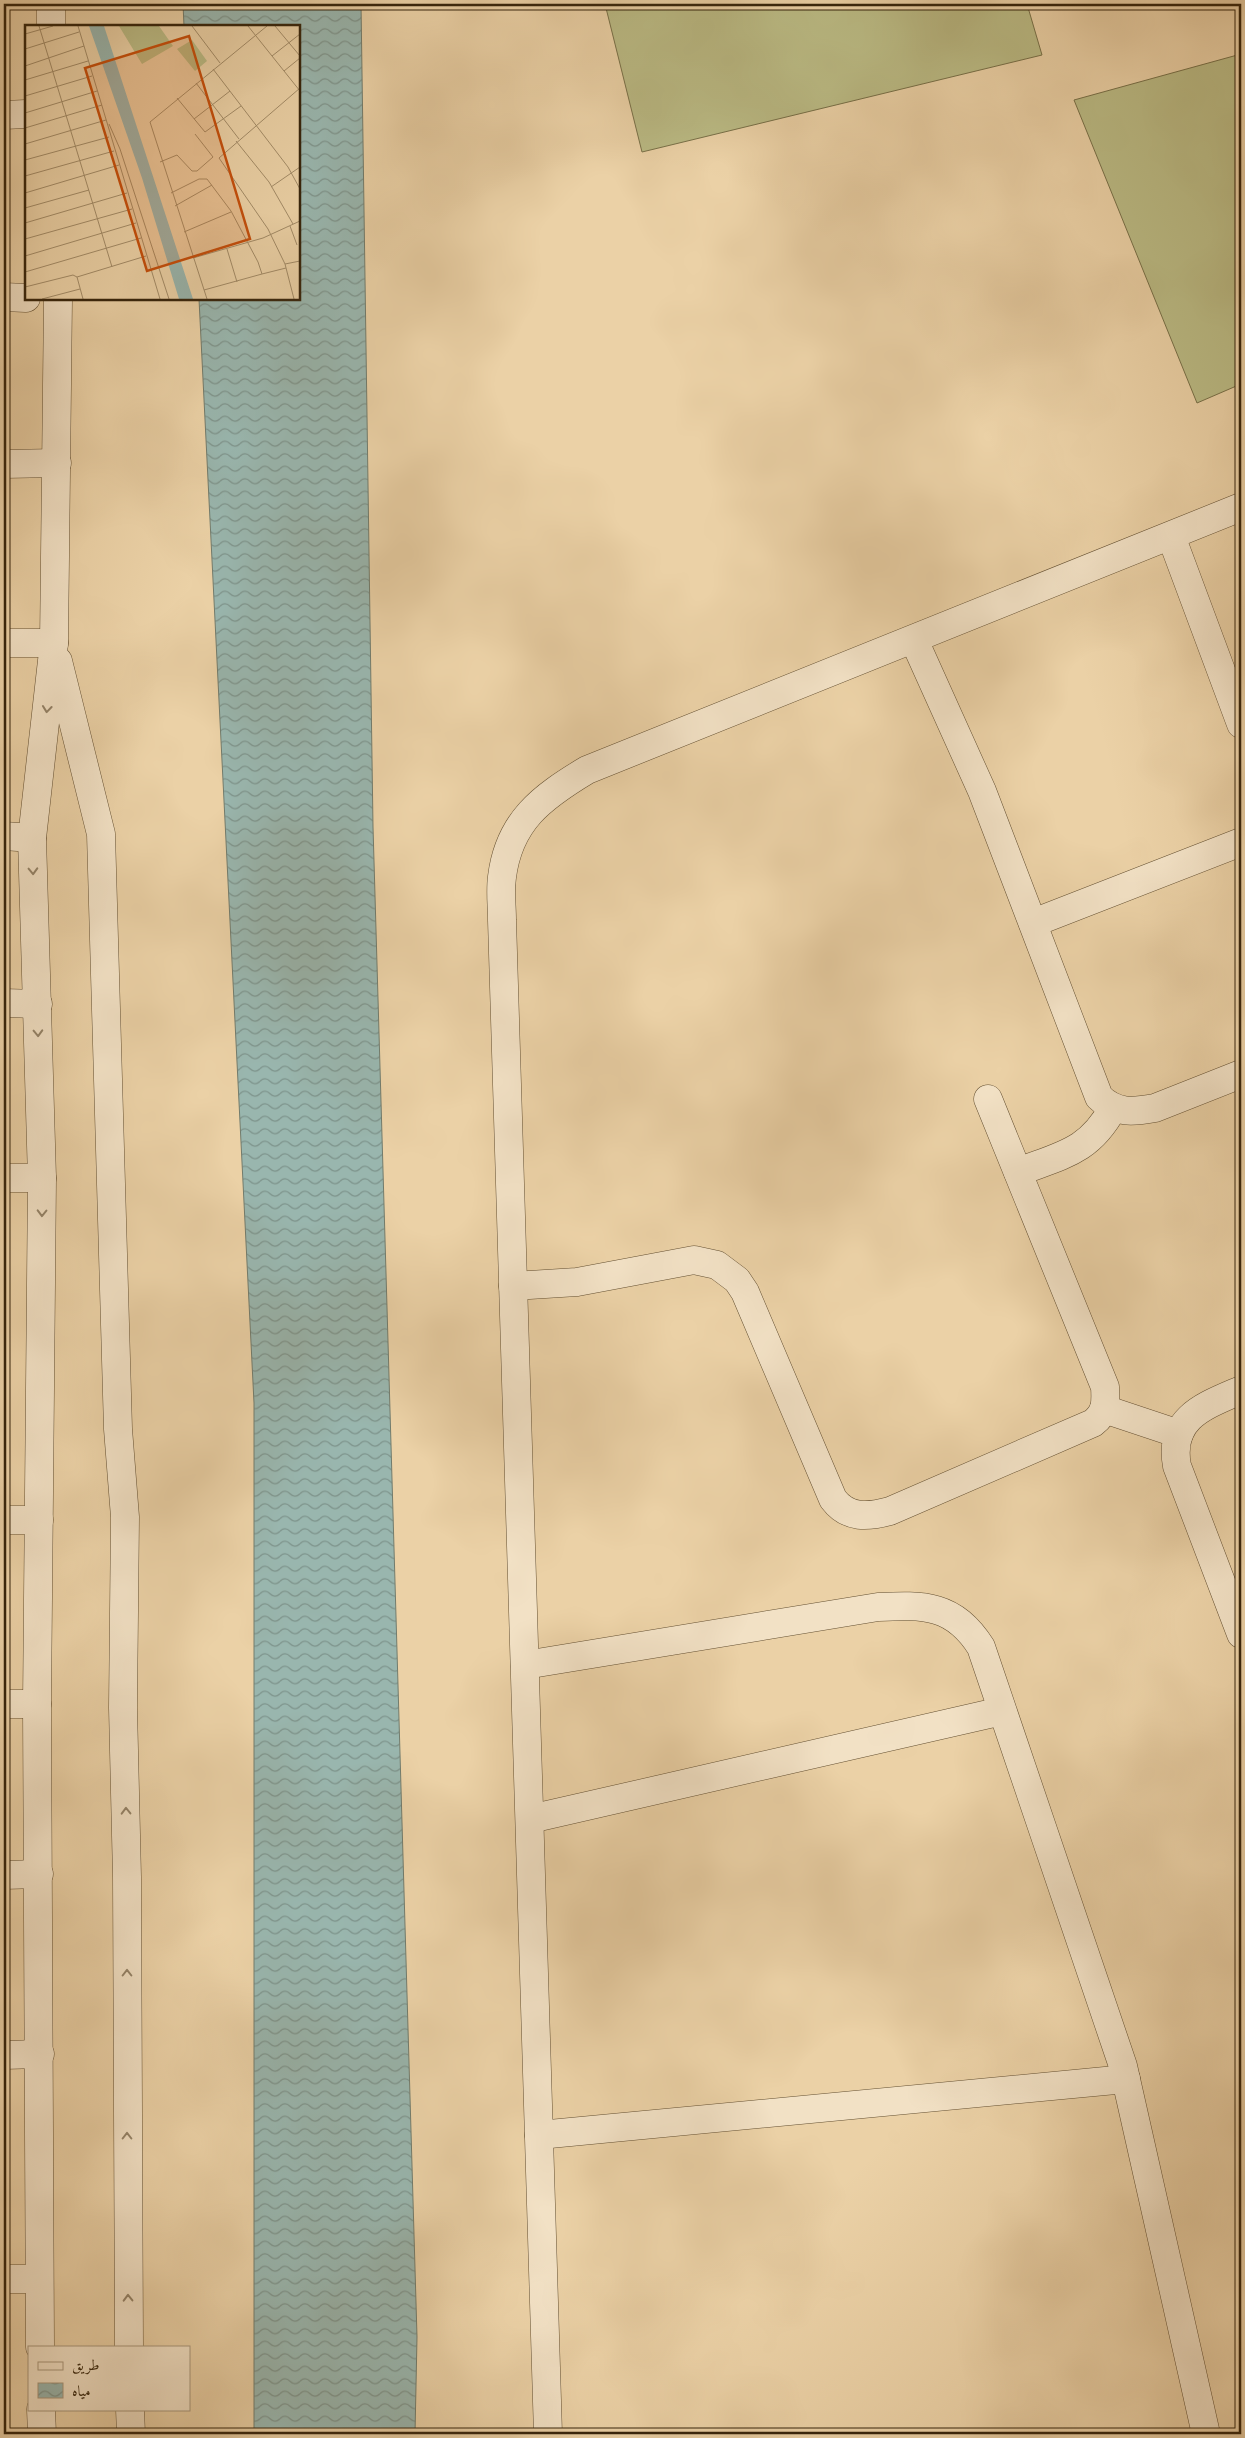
<svg xmlns="http://www.w3.org/2000/svg" width="1245" height="2438" viewBox="0 0 1245 2438" font-family="'Sorts Mill Goudy',Amiri,serif">
	<style>
		.pitch { fill: #baba84; stroke: #787048 }
		.water { fill: url(#water-waves); stroke: #727c6d }
		.lines { fill: none; stroke-linecap: round; stroke-linejoin: round }
		.minor-casing { stroke: #645032; stroke-width: 29 }
		.minor { stroke: #f2e1c5; stroke-width: 28 }
		.oneway { stroke: #948368 }
		.inset-road { fill: none; stroke: #a38c68; stroke-width: 1 }
		.view { fill: #c54f0c; fill-opacity: 0.15; stroke: #c54f0c; stroke-width: 2.5 }
		.inset-edge { fill: none; stroke: #37250c; stroke-width: 2.5 }
	</style>
	<defs>
		<pattern id="water-waves" width="16" height="10" patternUnits="userSpaceOnUse" patternTransform="scale(1.25)"><rect width="16" height="10" fill="#99b6ae"/><path d="M0 5q4-4 8 0t8 0" fill="none" stroke="#7e948c"/></pattern>
	</defs>
	<rect width="100%" height="100%" fill="#ebd1a6"/>
	<filter id="stains"><feTurbulence type="fractalNoise" baseFrequency=".004" numOctaves="4"/><feColorMatrix values="0 0 0 0 .2 0 0 0 0 .09 0 0 0 0 .02 0 0 0 .5 -.17"/></filter>
	<radialGradient id="worn" r=".72"><stop offset=".6" stop-color="#630" stop-opacity="0"/><stop offset="1" stop-color="#630" stop-opacity=".3"/></radialGradient>
	<g class="pitch">
		<path d="M 605,4 L 1027,4 L 1042,55 L 642,152 Z"/>
		<path d="M 1241,54 L 1241,384 L 1197,403 L 1074,100 Z"/>
	</g>
	<path class="water" d="M 183,4 L 361,4 L 373,827 L 417,2337 L 415,2434 L 254,2434 L 254,1403 L 199,299 L 299,299 L 299,26 L 184,26 Z"/>
	<g class="lines">
		<defs>
			<g id="minor">
				<path d="M 51,26 L 51,4"/>
				<path d="M 4,115 L 26,114"/>
				<path d="M 4,297 L 26,298"/>
				<path d="M 4,464 L 57,463"/>
				<path d="M 1171,536 L 1241,724"/>
				<path d="M 914,640 L 982,791 L 1099,1097 C 1116,1114 1133,1112 1155,1108 L 1241,1074"/>
				<path d="M 4,643 L 54,643"/>
				<path d="M 58,661 L 101,834 L 118,1429 L 125,1517 L 123,1708 L 127,1877 L 129,2347"/>
				<path d="M 4,836 L 32,838"/>
				<path d="M 1033,923 L 1241,842"/>
				<path d="M 4,1003 L 38,1004"/>
				<path d="M 1018,1172 C 1062,1155 1089,1152 1113,1108"/>
				<path d="M 4,1178 L 42,1178"/>
				<path d="M 513,1286 L 577,1282 L 694,1260 L 717,1265 L 737,1280 L 745,1292 L 833,1499 C 848,1519 868,1517 890,1511 L 1093,1423 C 1106,1413 1106,1403 1105,1387 L 988,1099"/>
				<path d="M 1241,1390 C 1204,1406 1168,1418 1177,1466 L 1241,1634"/>
				<path d="M 1104,1409 L 1179,1434"/>
				<path d="M 4,1520 L 39,1520"/>
				<path d="M 525,1665 L 878,1607 C 924,1605 954,1604 981,1647 L 1123,2066 L 1206,2434"/>
				<path d="M 4,1704 L 37,1704"/>
				<path d="M 530,1819 L 1002,1711"/>
				<path d="M 4,1875 L 39,1874"/>
				<path d="M 4,2055 L 40,2054"/>
				<path d="M 539,2135 L 1126,2079"/>
				<path d="M 4,2279 L 39,2279"/>
				<path d="M 40,2347 L 37,1704 L 42,1178 L 32,838 L 54,643 L 58,299"/>
				<path d="M 41,2409 L 42,2434"/>
				<path d="M 130,2409 L 131,2434"/>
				<path d="M 548,2434 L 502,920 C 502,906 500,891 502,877 C 509,821 542,797 587,770 L 1241,507"/>
			</g>
		</defs>
		<use href="#minor" class="minor-casing"/>
		<use href="#minor" class="minor"/>
	</g>
	<defs><path id="oneway-chevron" d="M-2-3.5L2.5 0L-2 3.5" fill="none" stroke-width="1.6" stroke-linecap="round" stroke-linejoin="round" transform="scale(1.25)"/></defs>
	<g class="oneway">
		<use href="#oneway-chevron" transform="translate(47 709) rotate(96)"/>
		<use href="#oneway-chevron" transform="translate(33 871) rotate(88)"/>
		<use href="#oneway-chevron" transform="translate(38 1033) rotate(88)"/>
		<use href="#oneway-chevron" transform="translate(42 1213) rotate(91)"/>
		<use href="#oneway-chevron" transform="translate(126 1811) rotate(-91)"/>
		<use href="#oneway-chevron" transform="translate(127 1973) rotate(-90)"/>
		<use href="#oneway-chevron" transform="translate(127 2136) rotate(-90)"/>
		<use href="#oneway-chevron" transform="translate(128 2298) rotate(-91)"/>
	</g>
	<g transform="translate(25 25)">
		<rect width="275" height="275" fill="#ebd1a6"/>
		<path d="M 94,1 L 134,1 L 148,21 L 117,39 ZM 167,15 L 182,36 L 170,46 L 152,24 Z" fill="#baba84"/>
		<path d="M 64,1 L 79,1 L 168,274 L 154,274 L 117,153 Z" fill="#99b6ae"/>
		<path class="inset-road" d="M 14,1 L 87,242M 53,1 L 135,274M 167,1 L 195,38M 223,1 L 275,66M 250,1 L 275,31M 0,9 L 28,1M 0,24 L 54,7M 247,31 L 275,9M 0,41 L 59,21M 188,44 L 263,142 L 275,164M 259,46 L 275,33M 0,55 L 63,36M 171,58 L 214,114M 0,71 L 67,51M 152,73 L 180,107 L 216,81M 0,88 L 72,66M 169,94 L 205,66M 84,99 L 95,124 L 144,274M 0,103 L 77,80M 211,116 L 244,157 L 268,199M 0,119 L 81,95M 0,135 L 84,112M 135,137 L 152,130 L 167,146 L 172,146 L 188,132 L 170,109M 0,151 L 89,126M 246,162 L 275,142M 0,168 L 94,140M 146,168 L 174,154 L 182,154 L 206,186 L 233,237 L 237,249 L 179,265M 150,181 L 187,160M 0,183 L 64,165M 0,198 L 102,168M 265,201 L 272,220M 159,207 L 206,187M 0,214 L 107,184M 202,224 L 212,257M 0,231 L 111,198M 168,233 L 238,213 L 275,196M 260,239 L 275,236M 0,247 L 116,213M 237,249 L 261,243M 52,252 L 58,274M 0,262 L 48,250 L 52,252 L 121,231M 17,274 L 55,264M 182,274 L 125,97 L 242,1M 269,274 L 260,239 L 243,204 L 194,133 L 275,63"/>
		<path class="view" d="M 164,11 L 225,214 L 122,246 L 60,43 Z"/>
		<rect width="275" height="275" class="inset-edge"/>
	</g>
	<rect width="1245" height="2438" fill="none" stroke="#ebd1a6" stroke-width="20"/>
	<rect x="5" y="5" width="1235" height="2428" fill="none" stroke="#37250c" stroke-width="2.5"/>
	<rect x="10" y="10" width="1225" height="2418" fill="none" stroke="#37250c"/>
	<rect x="28" y="2346" width="162" height="65" fill="#f2e1c5" stroke="#a7967b"/>
	<rect x="38" y="2362" width="25" height="8" fill="#f2e1c5" stroke="#a7967b"/>
	<text x="72" y="2370" font-size="15" fill="#37250c">طريق</text>
	<rect x="38" y="2383" width="25" height="15" fill="url(#water-waves)" stroke="#a7967b"/>
	<text x="72" y="2396" font-size="15" fill="#37250c">مياه</text>
	<rect width="100%" height="100%" filter="url(#stains)"/>
	<rect width="100%" height="100%" fill="url(#worn)"/>
</svg>
